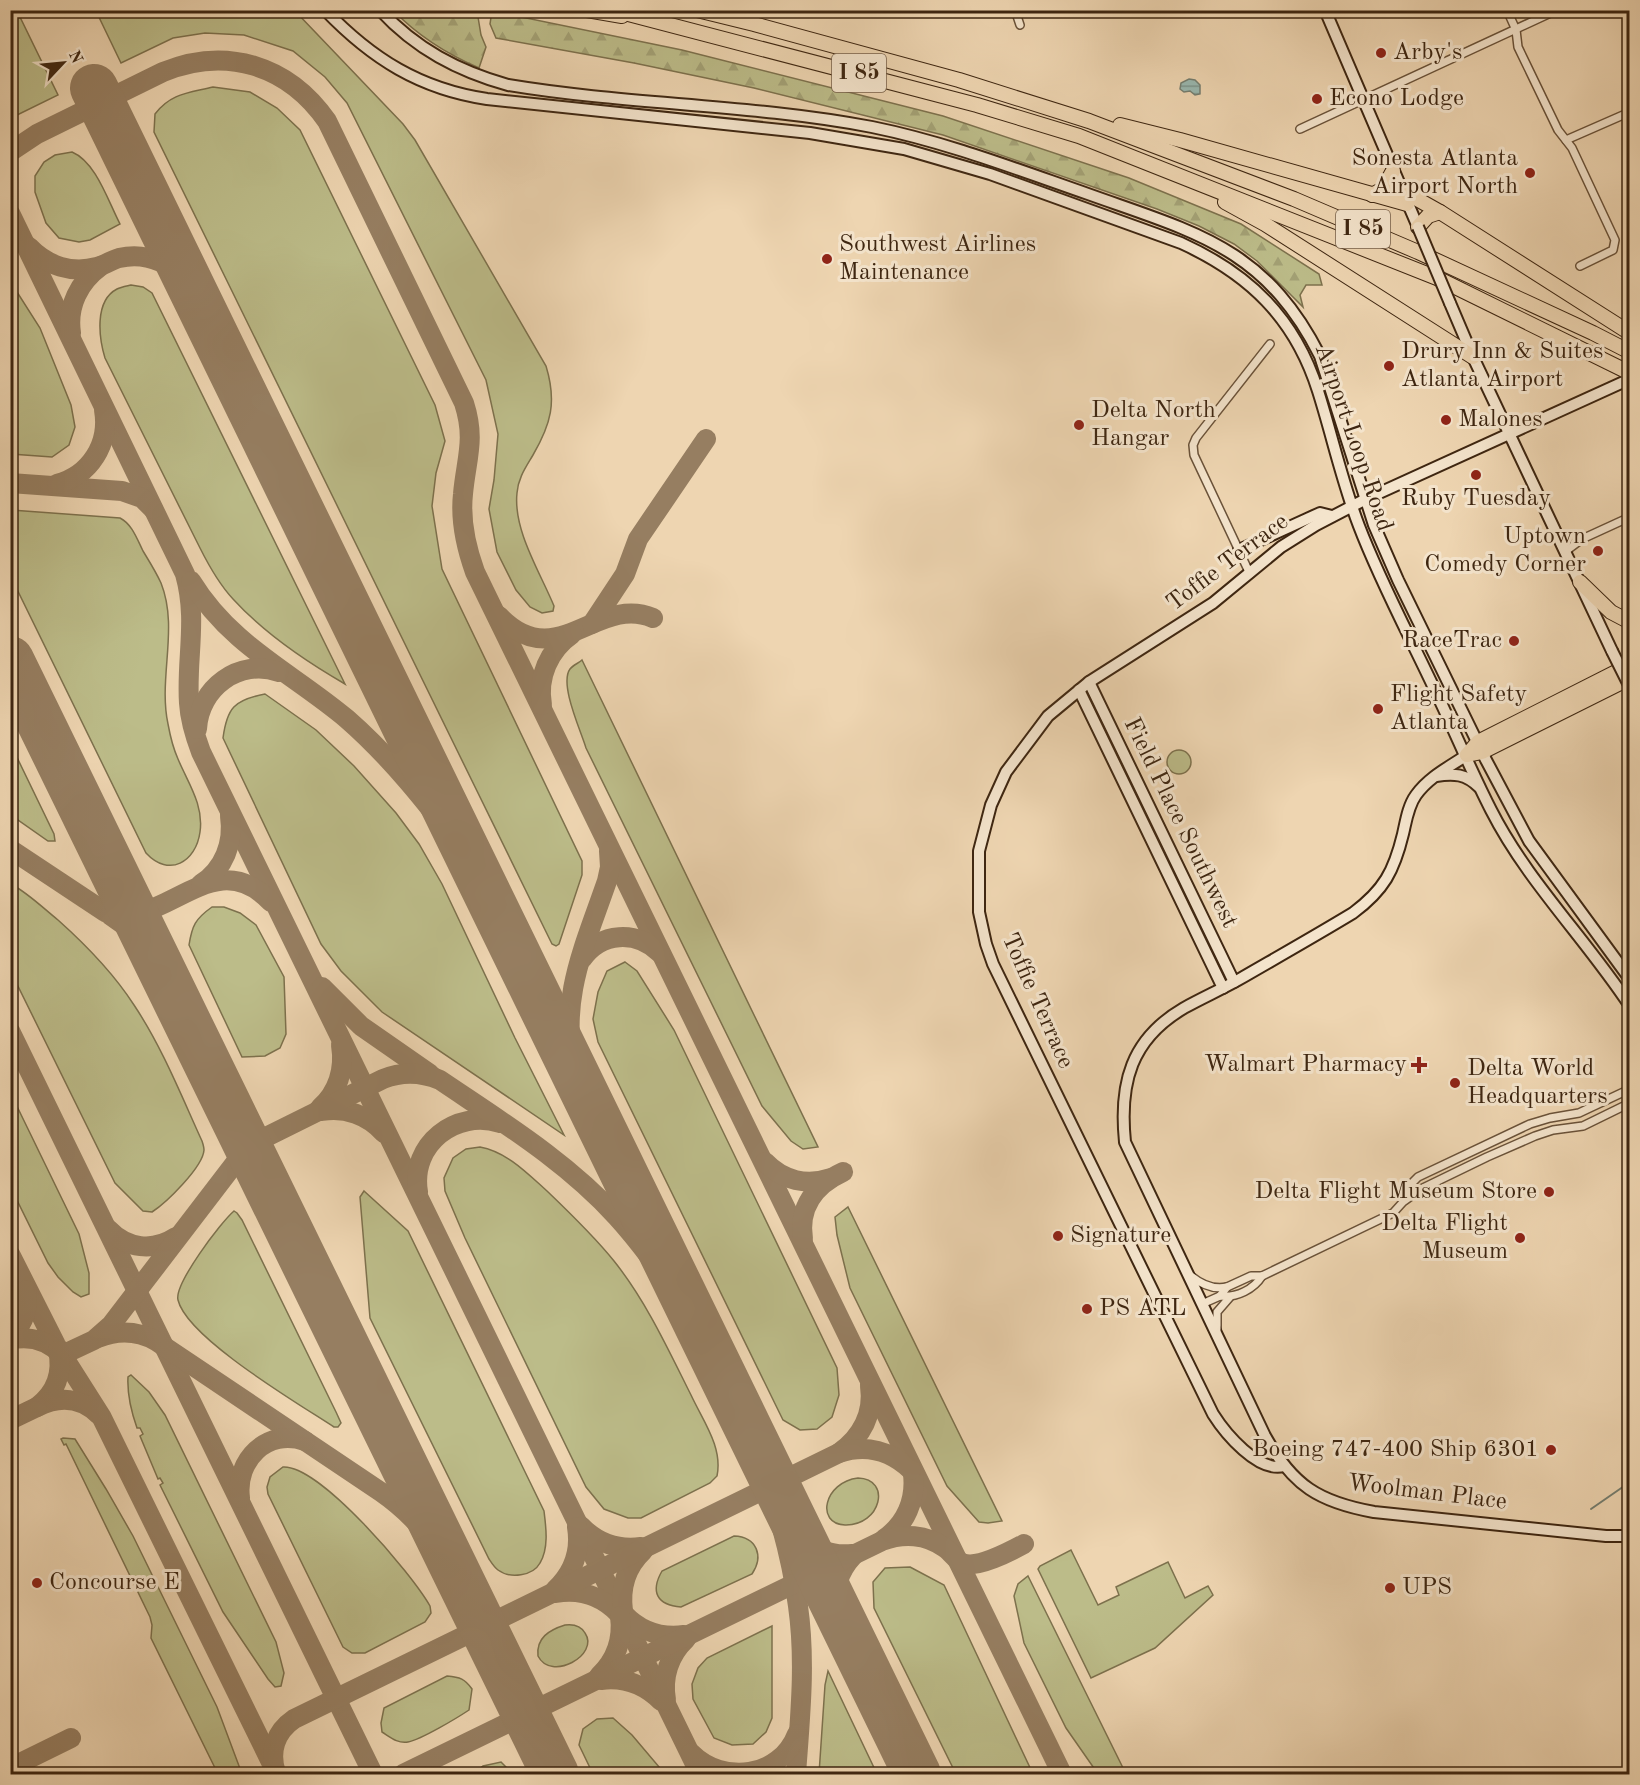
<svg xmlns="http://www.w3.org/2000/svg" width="1640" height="1785" viewBox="0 0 1640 1785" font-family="'Old Standard TT',serif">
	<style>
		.grass { fill: #bcbc89; stroke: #7d714d; stroke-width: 1.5 }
		.forest { fill: url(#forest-firs); stroke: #7d714d; stroke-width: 1.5 }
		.water { fill: url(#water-rules); stroke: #757e70; stroke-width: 1.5 }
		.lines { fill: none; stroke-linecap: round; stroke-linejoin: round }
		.stream { stroke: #757e70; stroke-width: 2 }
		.taxiway { stroke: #967e61; stroke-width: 20 }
		.runway { stroke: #967e61; stroke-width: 48 }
		.street-casing { stroke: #6a5239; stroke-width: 10 }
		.secondary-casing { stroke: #3e2611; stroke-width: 14 }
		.highway-casing { stroke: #3e2611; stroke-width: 16 }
		.street { stroke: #f4e4cc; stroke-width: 7 }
		.secondary { stroke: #f4e4cc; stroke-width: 10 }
		.highway { stroke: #eed5b1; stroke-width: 14 }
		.secondary-bridge-casing { stroke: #3e2611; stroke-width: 14; stroke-linecap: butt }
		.secondary-bridge { stroke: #f4e4cc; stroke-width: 10 }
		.poi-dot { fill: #8f2418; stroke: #f4e4cc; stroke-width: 2 }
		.labels { text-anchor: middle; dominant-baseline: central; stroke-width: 6; stroke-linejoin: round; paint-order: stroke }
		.shield { fill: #f4e4cc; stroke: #755f49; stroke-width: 1.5 }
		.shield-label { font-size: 22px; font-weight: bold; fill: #3e2611 }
		.poi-label { font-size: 24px; fill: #3e2611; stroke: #f4e4cc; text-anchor: start }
		.street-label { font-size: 24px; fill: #3e2611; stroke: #f4e4cc }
	</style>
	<defs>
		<pattern id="forest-firs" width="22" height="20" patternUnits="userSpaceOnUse" patternTransform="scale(1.5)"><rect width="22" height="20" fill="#bcbc89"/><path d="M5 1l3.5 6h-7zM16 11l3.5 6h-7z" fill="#a3a175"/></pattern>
		<pattern id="water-rules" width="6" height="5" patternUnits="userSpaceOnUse" patternTransform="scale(1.5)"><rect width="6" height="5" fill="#99b8af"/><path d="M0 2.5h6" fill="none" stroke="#7e958d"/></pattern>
	</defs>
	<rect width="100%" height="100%" fill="#eed5b1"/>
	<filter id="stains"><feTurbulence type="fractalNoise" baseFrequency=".00333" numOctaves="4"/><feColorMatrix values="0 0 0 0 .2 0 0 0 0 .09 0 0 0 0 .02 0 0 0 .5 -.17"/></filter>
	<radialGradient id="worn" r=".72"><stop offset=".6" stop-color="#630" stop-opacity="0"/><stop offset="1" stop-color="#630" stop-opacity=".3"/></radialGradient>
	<g class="grass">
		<path d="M 11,10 L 17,11 L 58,95 L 11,118 Z"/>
		<path d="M 96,11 L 295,11 L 403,124 L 415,140 L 546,366 C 557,402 551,424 533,455 C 526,467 518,478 517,493 C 513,530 540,572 554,606 L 553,611 L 542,613 L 530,607 L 516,590 L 497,552 L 489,509 L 494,480 L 498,434 L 486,380 L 347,103 L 325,77 L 293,51 L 244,35 L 205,33 L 173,38 L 121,63 Z"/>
		<path d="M 213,87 L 250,92 L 277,108 L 300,130 L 435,405 L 445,441 L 436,473 L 432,506 L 442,569 L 582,861 L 582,875 L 559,944 L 556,946 L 552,944 L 154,132 L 155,114 C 171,93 189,93 213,87 Z"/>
		<path d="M 72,152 C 96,162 108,201 120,224 L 90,240 L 79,242 L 59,238 L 46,223 L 35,192 L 35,176 L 44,162 L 55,155 Z"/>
		<path d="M 10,281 L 40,328 L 71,405 L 75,427 L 69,445 L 52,457 L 11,454 Z"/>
		<path d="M 131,285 L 143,287 L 152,293 L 345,684 C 305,661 264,633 233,599 C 219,584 209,566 200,548 L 105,358 C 99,338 94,301 117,289 C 121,287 127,286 131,285 Z"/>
		<path d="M 11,510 L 120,518 C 132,524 137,539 143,551 C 149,561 156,572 161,583 C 179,628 158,678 168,724 C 170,735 173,748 178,759 C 188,783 204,805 200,832 C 196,862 169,878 146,853 L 11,577 Z"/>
		<path d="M 582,660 L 818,1147 L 803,1149 L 791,1141 L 762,1106 L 586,748 C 581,731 559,684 570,669 C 573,665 579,663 582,660 Z"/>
		<path d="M 265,694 L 316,730 L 354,766 L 396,813 L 419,844 L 442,884 L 515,1038 L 564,1135 L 382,1012 L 341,971 L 321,944 L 223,738 C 227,708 234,700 265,694 Z"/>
		<path d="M 11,745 L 54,834 L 55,841 L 48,841 L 11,815 Z"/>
		<circle cx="1179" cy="762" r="12"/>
		<path d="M 11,884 C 28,893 43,908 58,920 C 86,945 114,974 134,1005 C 162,1047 181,1095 202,1141 C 203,1144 204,1147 204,1150 C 203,1167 166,1203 152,1212 L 143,1211 L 115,1183 L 11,972 Z"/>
		<path d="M 212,907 L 224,907 L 240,913 L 256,925 L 284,977 L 286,1034 L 280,1048 L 265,1056 L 242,1057 L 189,945 C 192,926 195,919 212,907 Z"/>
		<path d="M 625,962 L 637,971 L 674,1030 L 837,1368 L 839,1395 L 832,1417 L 817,1429 L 800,1430 L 783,1420 L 598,1042 L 593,1019 L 598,992 L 607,971 Z"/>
		<path d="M 11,1094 L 79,1234 L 89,1273 L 89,1294 L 81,1297 L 73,1292 L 58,1277 L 48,1263 L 11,1188 Z"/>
		<path d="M 480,1147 C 507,1152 527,1173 547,1191 C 570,1213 594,1236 614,1261 C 646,1301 668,1349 691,1395 C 703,1421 723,1447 717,1476 L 710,1483 L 641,1518 L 628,1518 L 604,1509 L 586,1487 L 465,1238 L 445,1191 L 444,1178 L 453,1158 L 466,1149 Z"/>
		<path d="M 364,1191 L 408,1231 L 544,1511 C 546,1527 549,1548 540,1563 C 533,1576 510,1579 498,1570 C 494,1567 491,1562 489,1559 L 370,1318 L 360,1197 Z"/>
		<path d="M 848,1207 L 1002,1521 L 988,1523 L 979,1522 L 947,1486 L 850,1288 L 837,1235 L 835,1217 Z"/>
		<path d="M 234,1211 L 237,1213 L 242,1220 L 336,1412 L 341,1423 L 338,1427 L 334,1427 C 299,1404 187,1338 178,1300 C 174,1284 221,1222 234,1211 Z"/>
		<path d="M 131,1375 L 149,1392 L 165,1415 L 276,1642 L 284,1673 L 281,1686 L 275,1687 L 268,1679 L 223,1612 L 160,1485 L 163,1483 L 160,1478 L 158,1479 L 140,1436 L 143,1434 L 140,1428 L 137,1428 C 131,1411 127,1395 128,1377 Z"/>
		<path d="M 63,1438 L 75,1439 L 106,1489 L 133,1536 L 217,1707 L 242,1774 L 218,1774 L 151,1638 L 152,1625 L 150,1617 L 66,1444 L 64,1445 L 61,1439 Z"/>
		<path d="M 283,1467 C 320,1465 412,1574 430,1606 L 431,1613 L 425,1622 L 365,1653 L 352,1653 L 343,1647 L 268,1494 L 267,1487 L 270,1477 Z"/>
		<path d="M 858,1478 C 892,1479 881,1526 845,1525 C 815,1524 824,1482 858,1478 Z"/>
		<path d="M 734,1536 C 757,1537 764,1556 752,1574 L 681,1607 C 657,1605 650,1592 662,1571 Z"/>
		<path d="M 1071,1550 L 1098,1605 L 1119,1595 L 1116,1587 L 1168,1562 L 1185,1598 L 1208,1586 L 1213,1595 L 1155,1648 L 1091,1678 L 1038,1569 L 1040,1566 Z"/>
		<path d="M 910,1567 L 944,1585 L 1033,1774 L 956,1774 L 874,1608 L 873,1582 L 885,1568 Z"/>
		<path d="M 1028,1576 L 1126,1774 L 1098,1774 L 1066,1728 L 1024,1643 L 1014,1596 L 1018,1584 Z"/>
		<path d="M 565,1625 C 573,1624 581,1626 585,1633 C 600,1655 551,1682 538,1656 C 536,1638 549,1630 565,1625 Z"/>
		<path d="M 772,1626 L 772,1718 L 766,1732 L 753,1744 L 732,1745 L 714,1738 L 693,1699 L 692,1684 L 698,1668 L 707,1658 Z"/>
		<path d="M 828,1671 L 877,1774 L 819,1774 L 825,1685 Z"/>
		<path d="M 447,1676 C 460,1677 465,1679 472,1689 L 469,1710 C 457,1718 422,1739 408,1742 C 398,1744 390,1737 382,1732 L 381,1723 L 384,1708 Z"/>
		<path d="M 613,1718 L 632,1735 L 665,1774 L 593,1774 L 579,1745 L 583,1729 L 597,1719 Z"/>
		<path d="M 501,1762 L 513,1774 L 473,1774 L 483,1766 Z"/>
	</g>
	<g class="forest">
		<path d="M 394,11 L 477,11 L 481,35 L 486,47 L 479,68 C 447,54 418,36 394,11 Z"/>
		<path d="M 492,11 L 682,50 L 943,116 L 1129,178 L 1241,224 L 1319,274 L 1322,285 L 1306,285 L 1300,295 L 1303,307 L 1257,261 L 1234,244 L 1199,226 L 1157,209 L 943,135 L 754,88 L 634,63 L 496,38 L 490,24 Z"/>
	</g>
	<path class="water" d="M 1189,79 L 1195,80 L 1200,85 L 1200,94 L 1195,95 L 1190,91 L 1184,92 L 1180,89 L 1181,83 Z"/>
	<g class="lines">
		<path class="stream" d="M 1591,1509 L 1630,1482"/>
		<g class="taxiway">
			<path d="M 10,152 L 37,134 L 163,72 C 226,46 288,65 327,121 L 464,403 C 476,440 466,459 463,494 C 460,521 466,547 475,572 L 1062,1774"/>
			<path d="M 10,213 L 185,574 C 198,620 186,658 189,703 C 190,720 195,736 201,752 L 700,1774"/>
			<path d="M 29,247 C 47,266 72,274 97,267 C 105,265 112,260 119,258 C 148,251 176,265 192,289"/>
			<path d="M 71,333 C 67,306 79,282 101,266"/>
			<path d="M 10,483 L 122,491 L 142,498 L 153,509"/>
			<path d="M 57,484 C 90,475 110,444 104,410"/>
			<path d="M 191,581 C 231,646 291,672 347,719 C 394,760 432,810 470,859"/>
			<path d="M 499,616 C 557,676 597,594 653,618"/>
			<path d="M 592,624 L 625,574 L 638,539 L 706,439"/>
			<path d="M 542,705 C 537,677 549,650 572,634"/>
			<path d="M 197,729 C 199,688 239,658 279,672"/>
			<path d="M 10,849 L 105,912 C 164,933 212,840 271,902"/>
			<path d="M 201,884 C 224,869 234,843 230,816"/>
			<path d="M 110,915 L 141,937 L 157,959"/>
			<path d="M 582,959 C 601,932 636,930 660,953"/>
			<path d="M 322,987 L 361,1026 L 430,1074"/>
			<path d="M 10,1031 L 373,1774"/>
			<path d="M 575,1073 C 558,1000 584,948 607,881 L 610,867 L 609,851"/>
			<path d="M 320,1108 C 338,1092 345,1069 341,1045"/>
			<path d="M 322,1111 C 345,1107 368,1115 384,1133"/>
			<path d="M 765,1162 C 783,1181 807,1186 831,1178"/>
			<path d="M 418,1192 C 410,1144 456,1109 500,1123"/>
			<path d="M 108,1229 C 127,1249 153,1252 176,1237"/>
			<path d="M 803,1239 C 798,1207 815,1185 843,1172"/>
			<path d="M 10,1254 L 56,1345 L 101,1416 L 272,1764"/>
			<path d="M 10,1337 C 24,1324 29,1308 26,1290"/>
			<path d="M 98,1338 C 118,1330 138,1331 156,1341 L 381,1492 C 417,1517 440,1548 462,1586"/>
			<path d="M 10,1340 C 30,1335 48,1341 62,1355 L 94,1340 L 111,1325 L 245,1150 L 256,1142 L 383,1079 C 403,1071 421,1072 440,1080 C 502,1122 566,1161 617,1217 C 647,1250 671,1287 697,1323"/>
			<path d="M 58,1350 C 63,1373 56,1393 37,1407 C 59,1396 81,1397 99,1415"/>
			<path d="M 10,1420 L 37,1407"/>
			<path d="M 757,1447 C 774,1499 791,1551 798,1606 C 806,1662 800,1718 796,1774"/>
			<path d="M 839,1453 C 862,1437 874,1413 870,1386"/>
			<path d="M 240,1498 C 235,1460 267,1428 305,1441"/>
			<path d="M 581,1526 C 597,1543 618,1550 641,1547"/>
			<path d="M 799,1533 C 813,1549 831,1556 852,1554"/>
			<path d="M 884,1539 C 906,1524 916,1500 913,1474"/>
			<path d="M 555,1590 C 573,1573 581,1551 577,1527"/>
			<path d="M 556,1593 C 580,1589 602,1596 619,1614"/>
			<path d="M 623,1611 C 620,1588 626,1567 643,1551"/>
			<path d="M 837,1611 C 833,1590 838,1572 853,1556"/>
			<path d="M 624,1614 C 640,1631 661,1638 684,1635"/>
			<path d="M 599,1676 C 616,1660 623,1639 620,1616"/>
			<path d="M 601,1680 C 624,1677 645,1685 661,1701"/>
			<path d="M 666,1700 C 662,1677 669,1655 686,1639"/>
			<path d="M 691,1753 C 723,1785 780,1778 797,1734"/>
			<path d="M 10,1768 L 71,1738"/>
			<path d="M 276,1773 C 269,1752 275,1732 294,1719 L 839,1453 C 866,1444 891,1451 911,1470"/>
			<path d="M 403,1774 L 882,1541 C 903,1533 926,1534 945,1548 C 951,1552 956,1560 962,1563 C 977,1569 1011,1551 1024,1544"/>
		</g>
		<g class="runway">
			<path d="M 94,88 L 917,1774"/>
			<path d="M 10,660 L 555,1774"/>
		</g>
		<defs>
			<g id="street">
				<path d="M 944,10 L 948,10"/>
				<path d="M 1015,10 L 1020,25"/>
				<path d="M 1507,10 L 1516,30 L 1518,47 L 1558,130 L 1572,148 L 1615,240 L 1613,250 L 1580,266"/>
				<path d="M 1300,129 L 1557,10"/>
				<path d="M 1566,140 L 1630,112"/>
				<path d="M 1566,551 L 1582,539 L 1630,517"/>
				<path d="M 1250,574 L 1194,455 L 1193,445 L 1196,438 L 1270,344"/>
				<path d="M 1404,1200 L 1411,1184 L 1418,1177 L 1530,1124 L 1550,1118 L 1579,1113 L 1630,1089"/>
				<path d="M 1191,1276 C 1202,1285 1213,1290 1227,1287"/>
				<path d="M 1220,1296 C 1237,1298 1254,1289 1262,1276"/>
				<path d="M 1202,1304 L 1220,1296 L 1227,1287 L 1251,1276 L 1262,1276 L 1393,1213 L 1403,1202 L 1421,1189 L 1487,1157 L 1535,1136 L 1553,1130 L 1583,1126 L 1630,1103"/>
				<path d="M 1217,1329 L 1217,1312 L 1230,1297"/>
			</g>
			<g id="secondary">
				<path d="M 325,10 C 372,59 420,89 487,99 L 810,133 L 904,149 L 990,174 L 1181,243 C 1249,274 1295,318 1318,391 C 1332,435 1342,482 1359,526 C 1380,581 1408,633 1433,686 C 1453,727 1470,769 1491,810 C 1527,881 1586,939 1630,1006"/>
				<path d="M 380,10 C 416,49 458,71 508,85 C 628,105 752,104 872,127 C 946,142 1016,169 1088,194 C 1194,232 1265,247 1320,356 L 1374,525 L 1398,580 L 1486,760 L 1529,841 L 1630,979"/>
				<path d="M 1325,10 L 1418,227"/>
				<path d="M 1450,303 L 1473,357 L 1612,651"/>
				<path d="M 1239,550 L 1320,513 L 1332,516"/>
				<path d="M 1089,682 L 1234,982"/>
				<path d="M 1079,690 L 1223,988"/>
				<path d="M 1467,755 C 1449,767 1429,777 1416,795 C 1408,806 1406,821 1403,834 C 1394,871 1384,890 1353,913 C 1315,936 1276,958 1238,980 C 1220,990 1202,998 1184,1008 C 1131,1039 1119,1083 1125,1142 L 1265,1436 C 1293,1486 1319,1502 1374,1512 L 1606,1536 L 1630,1536"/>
				<path d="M 1436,776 C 1454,773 1466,774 1479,787"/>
				<path d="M 1284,1466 C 1258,1473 1225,1433 1213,1414 L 993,964 L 986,944 L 979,912 L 979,851 L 991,805 L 1006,772 L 1048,716 L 1089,682 L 1213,603 L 1281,547 L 1316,525 L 1366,499 L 1630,379"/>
			</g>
			<g id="highway">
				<path d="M 587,10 L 622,16"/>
				<path d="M 613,10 L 977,105 L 1079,136 L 1437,278 L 1630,373"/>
				<path d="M 697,10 L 754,24 L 959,80 L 1089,121 L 1294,199 L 1418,252 L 1593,333 L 1630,352"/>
				<path d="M 1120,125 L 1180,140 L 1407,204"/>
				<path d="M 1401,190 L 1440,212 L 1630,333"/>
				<path d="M 1372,195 L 1383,189 L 1393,171"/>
				<path d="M 1225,202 L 1265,224 L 1473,357"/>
				<path d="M 1418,227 L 1428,216 L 1440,212"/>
				<path d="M 1580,582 L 1611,612 L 1630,622"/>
				<path d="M 1467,755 L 1478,742 L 1630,665"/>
				<path d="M 1467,755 L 1482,752 L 1630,678"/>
			</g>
		</defs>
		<use href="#street" class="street-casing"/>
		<use href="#secondary" class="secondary-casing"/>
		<use href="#highway" class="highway-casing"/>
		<use href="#street" class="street"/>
		<use href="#secondary" class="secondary"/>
		<use href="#highway" class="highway"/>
		<defs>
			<g id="secondary-bridge">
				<path d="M 1418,227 L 1450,303"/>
				<path d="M 1612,651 L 1630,687"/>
			</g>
		</defs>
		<use href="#secondary-bridge" class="secondary-bridge-casing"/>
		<use href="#secondary-bridge" class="secondary-bridge"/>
	</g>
	<g class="poi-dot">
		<circle cx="1381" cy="53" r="6"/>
		<circle cx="1317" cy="99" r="6"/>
		<circle cx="1530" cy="173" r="6"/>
		<circle cx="827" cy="259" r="6"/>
		<circle cx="1389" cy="366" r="6"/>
		<circle cx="1446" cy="420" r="6"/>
		<circle cx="1079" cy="425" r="6"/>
		<circle cx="1476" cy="475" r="6"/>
		<circle cx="1598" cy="551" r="6"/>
		<circle cx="1514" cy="641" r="6"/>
		<circle cx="1378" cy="709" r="6"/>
		<path d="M1416 1056h6v6h6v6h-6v6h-6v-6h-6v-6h6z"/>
		<circle cx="1455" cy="1083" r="6"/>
		<circle cx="1549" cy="1192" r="6"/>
		<circle cx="1058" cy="1236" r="6"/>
		<circle cx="1520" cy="1238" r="6"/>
		<circle cx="1087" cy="1309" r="6"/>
		<circle cx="1551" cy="1450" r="6"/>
		<circle cx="37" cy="1583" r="6"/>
		<circle cx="1390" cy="1588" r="6"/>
	</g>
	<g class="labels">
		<g class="shield">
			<rect x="832" y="54" width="54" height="38" rx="4.5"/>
			<rect x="1336" y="210" width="54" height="38" rx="4.5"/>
		</g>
		<g class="shield-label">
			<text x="859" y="73">I 85</text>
			<text x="1363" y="229">I 85</text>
		</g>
		<g class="poi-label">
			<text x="1393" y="53">Arby's</text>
			<text x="1329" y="99">Econo Lodge</text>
			<text x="1518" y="159" text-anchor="end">Sonesta Atlanta<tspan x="1518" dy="28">Airport North</tspan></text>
			<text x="839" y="245">Southwest Airlines<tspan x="839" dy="28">Maintenance</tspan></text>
			<text x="1401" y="352">Drury Inn &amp; Suites<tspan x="1401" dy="28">Atlanta Airport</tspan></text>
			<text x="1091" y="411">Delta North<tspan x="1091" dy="28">Hangar</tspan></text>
			<text x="1458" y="420">Malones</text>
			<text x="1476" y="499" text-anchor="middle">Ruby Tuesday</text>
			<text x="1586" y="537" text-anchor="end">Uptown<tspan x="1586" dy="28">Comedy Corner</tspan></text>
			<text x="1502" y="641" text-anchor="end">RaceTrac</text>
			<text x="1390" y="695">Flight Safety<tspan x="1390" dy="28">Atlanta</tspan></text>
			<text x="1407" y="1065" text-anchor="end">Walmart Pharmacy</text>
			<text x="1467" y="1069">Delta World<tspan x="1467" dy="28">Headquarters</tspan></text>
			<text x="1537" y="1192" text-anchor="end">Delta Flight Museum Store</text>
			<text x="1508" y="1224" text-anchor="end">Delta Flight<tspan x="1508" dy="28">Museum</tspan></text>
			<text x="1070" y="1236">Signature</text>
			<text x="1099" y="1309">PS ATL</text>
			<text x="1539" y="1450" text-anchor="end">Boeing 747-400 Ship 6301</text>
			<text x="49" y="1583">Concourse E</text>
			<text x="1402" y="1588">UPS</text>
		</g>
		<g class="street-label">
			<text transform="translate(1353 438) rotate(71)">Airport Loop Road</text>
			<text transform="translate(1228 563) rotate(-37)">Toffie Terrace</text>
			<text transform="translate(1180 823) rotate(64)">Field Place Southwest</text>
			<text transform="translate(1037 1001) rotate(66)">Toffie Terrace</text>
			<text transform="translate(1427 1493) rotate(7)">Woolman Place</text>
		</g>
	</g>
	<rect width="1640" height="1785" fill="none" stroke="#eed5b1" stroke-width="36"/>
	<rect x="12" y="12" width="1616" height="1761" fill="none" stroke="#3e2611" stroke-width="3"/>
	<rect x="18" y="18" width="1604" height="1749" fill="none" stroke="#3e2611" stroke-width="1.5"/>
	<g transform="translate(63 63) rotate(64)" stroke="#f4e4cc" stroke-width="4.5" paint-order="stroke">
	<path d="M0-4.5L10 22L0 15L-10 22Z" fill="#3e2611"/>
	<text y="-9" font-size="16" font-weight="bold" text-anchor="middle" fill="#3e2611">N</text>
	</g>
	<rect width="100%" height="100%" filter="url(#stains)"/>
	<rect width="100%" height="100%" fill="url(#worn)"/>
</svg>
